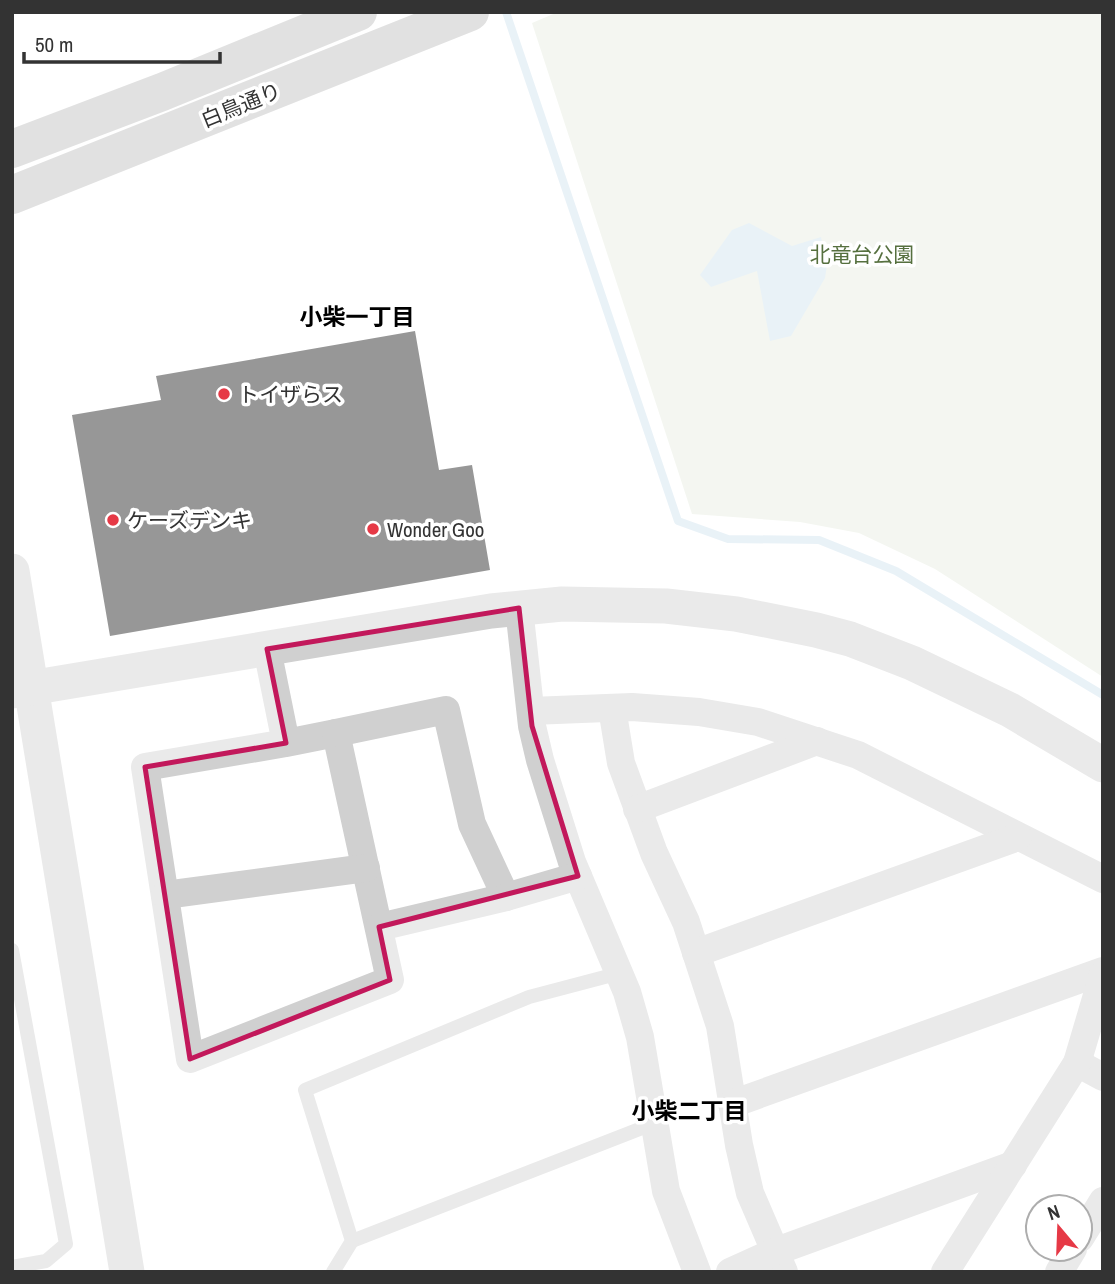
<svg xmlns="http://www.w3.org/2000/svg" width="1115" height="1284" viewBox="0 0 1115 1284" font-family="'Archivo Narrow','Noto Sans JP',sans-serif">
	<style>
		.green { fill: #e6ecdf }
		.water { fill: #cfe2ee }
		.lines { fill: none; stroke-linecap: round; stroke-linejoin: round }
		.stream { stroke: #cfe2ee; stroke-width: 8 }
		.building { fill: #1a1a1a }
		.service { stroke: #d0d0d0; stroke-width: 14 }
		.minor { stroke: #d0d0d0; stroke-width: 28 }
		.tertiary { stroke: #d0d0d0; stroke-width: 35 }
		.secondary { stroke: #bdbdbd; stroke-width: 38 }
		.marked { fill: none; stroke: #c2185b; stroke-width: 5; stroke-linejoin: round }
		.poi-dot { fill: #e63946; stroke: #fff; stroke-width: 2.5 }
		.labels { text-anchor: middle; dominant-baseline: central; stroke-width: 7; stroke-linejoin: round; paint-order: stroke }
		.street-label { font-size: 21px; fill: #333; stroke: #fff }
		.park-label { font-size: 21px; fill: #56703f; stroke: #fff }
		.poi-label { font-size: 21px; fill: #333; stroke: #fff; text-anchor: start }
		.neighbourhood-label { font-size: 23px; font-weight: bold; fill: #000; stroke: #fff }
	</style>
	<rect width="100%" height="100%" fill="#fff"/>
	<path class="green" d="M 558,12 L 1103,12 L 1103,677 L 935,569 L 859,533 L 800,522 L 692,514 L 532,23 Z"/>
	<path class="water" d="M 749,223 L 792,246 L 821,237 L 827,265 L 825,278 L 791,336 L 770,341 L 757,271 L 711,287 L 700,275 L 732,230 Z"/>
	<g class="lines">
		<path class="stream" d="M 506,12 L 678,521 L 728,539 L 819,540 L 896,571 L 1103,695"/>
	</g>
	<path class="building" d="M 415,331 L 439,470 L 472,465 L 490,570 L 110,636 L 72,415 L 161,400 L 156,376 Z"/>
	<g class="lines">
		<g class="service">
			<path d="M 12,950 L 66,1244 L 46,1261 L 12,1267"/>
			<path d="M 352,1241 L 655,1123"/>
			<path d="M 333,1272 L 352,1241 L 305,1090 L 529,997 L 620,973"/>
		</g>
		<g class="minor">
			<path d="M 519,608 L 532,726 L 540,760 L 572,862 L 627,992 L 640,1037 L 666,1191 L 697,1272"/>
			<path d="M 267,649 L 286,743 L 145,767 L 190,1059 L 390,980 L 336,733 L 286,743"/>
			<path d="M 612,708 L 621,763 L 654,853 L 686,922 L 720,1026 L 739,1145 L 750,1193 L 784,1272"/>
			<path d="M 531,711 L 632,707 L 699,712 L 758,722 L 858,755 L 1103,879"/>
			<path d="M 336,733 L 446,710 L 472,824 L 506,897 L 379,927"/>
			<path d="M 637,809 L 817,741"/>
			<path d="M 165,895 L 366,868"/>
			<path d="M 506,897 L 578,876"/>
			<path d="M 696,953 L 1018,837"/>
			<path d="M 1077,1063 L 1103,1077"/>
			<path d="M 732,1104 L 1103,971"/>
			<path d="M 1080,1238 L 1103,1201"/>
			<path d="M 730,1272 L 774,1252 L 1013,1165"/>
			<path d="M 945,1272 L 1077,1063 L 1103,975"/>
			<path d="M 1059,1272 L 1073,1249"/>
		</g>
		<g class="tertiary">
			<path d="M 12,571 L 127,1272"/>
			<path d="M 12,691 L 491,611 L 562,604 L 666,606 L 736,614 L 816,630 L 850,639 L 912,663 L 1010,710 L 1103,765"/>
		</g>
		<g class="secondary">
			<path d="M 12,149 L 162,92 L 358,12"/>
			<path d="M 12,195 L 470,12"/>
		</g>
	</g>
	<path d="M0 0H1115V1284H0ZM 519,608 L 532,726 L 578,876 L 379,927 L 390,980 L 190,1059 L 145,767 L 286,743 L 267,649 Z" fill="#fff" fill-opacity=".55" fill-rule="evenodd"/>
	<path class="marked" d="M 519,608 L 532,726 L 578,876 L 379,927 L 390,980 L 190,1059 L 145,767 L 286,743 L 267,649 Z"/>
	<g class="poi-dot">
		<circle cx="224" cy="394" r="7"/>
		<circle cx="113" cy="520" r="7"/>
		<circle cx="373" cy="529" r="7"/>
	</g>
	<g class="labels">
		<g class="street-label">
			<text transform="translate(241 105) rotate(-22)">白鳥通り</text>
		</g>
		<g class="park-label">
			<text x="862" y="254">北竜台公園</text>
		</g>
		<g class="poi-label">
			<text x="238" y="394">トイザらス</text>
			<text x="127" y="520">ケーズデンキ</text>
			<text x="387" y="529">Wonder Goo</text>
		</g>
		<g class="neighbourhood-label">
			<text x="357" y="316">小柴一丁目</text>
			<text x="689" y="1110">小柴二丁目</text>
		</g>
	</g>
	<rect width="1115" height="1284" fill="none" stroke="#333333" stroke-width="28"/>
	<g transform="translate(1059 1228) rotate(341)"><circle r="33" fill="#ffffff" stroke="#adadad" stroke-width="2"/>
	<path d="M0-5L12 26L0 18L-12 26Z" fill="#e63946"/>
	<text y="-10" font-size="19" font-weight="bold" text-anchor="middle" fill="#333333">N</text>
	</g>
	<path d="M24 52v10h196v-10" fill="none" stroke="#333333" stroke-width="3.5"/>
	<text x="35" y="52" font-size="21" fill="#333333" stroke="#ffffff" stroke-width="5" paint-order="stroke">50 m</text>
</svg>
